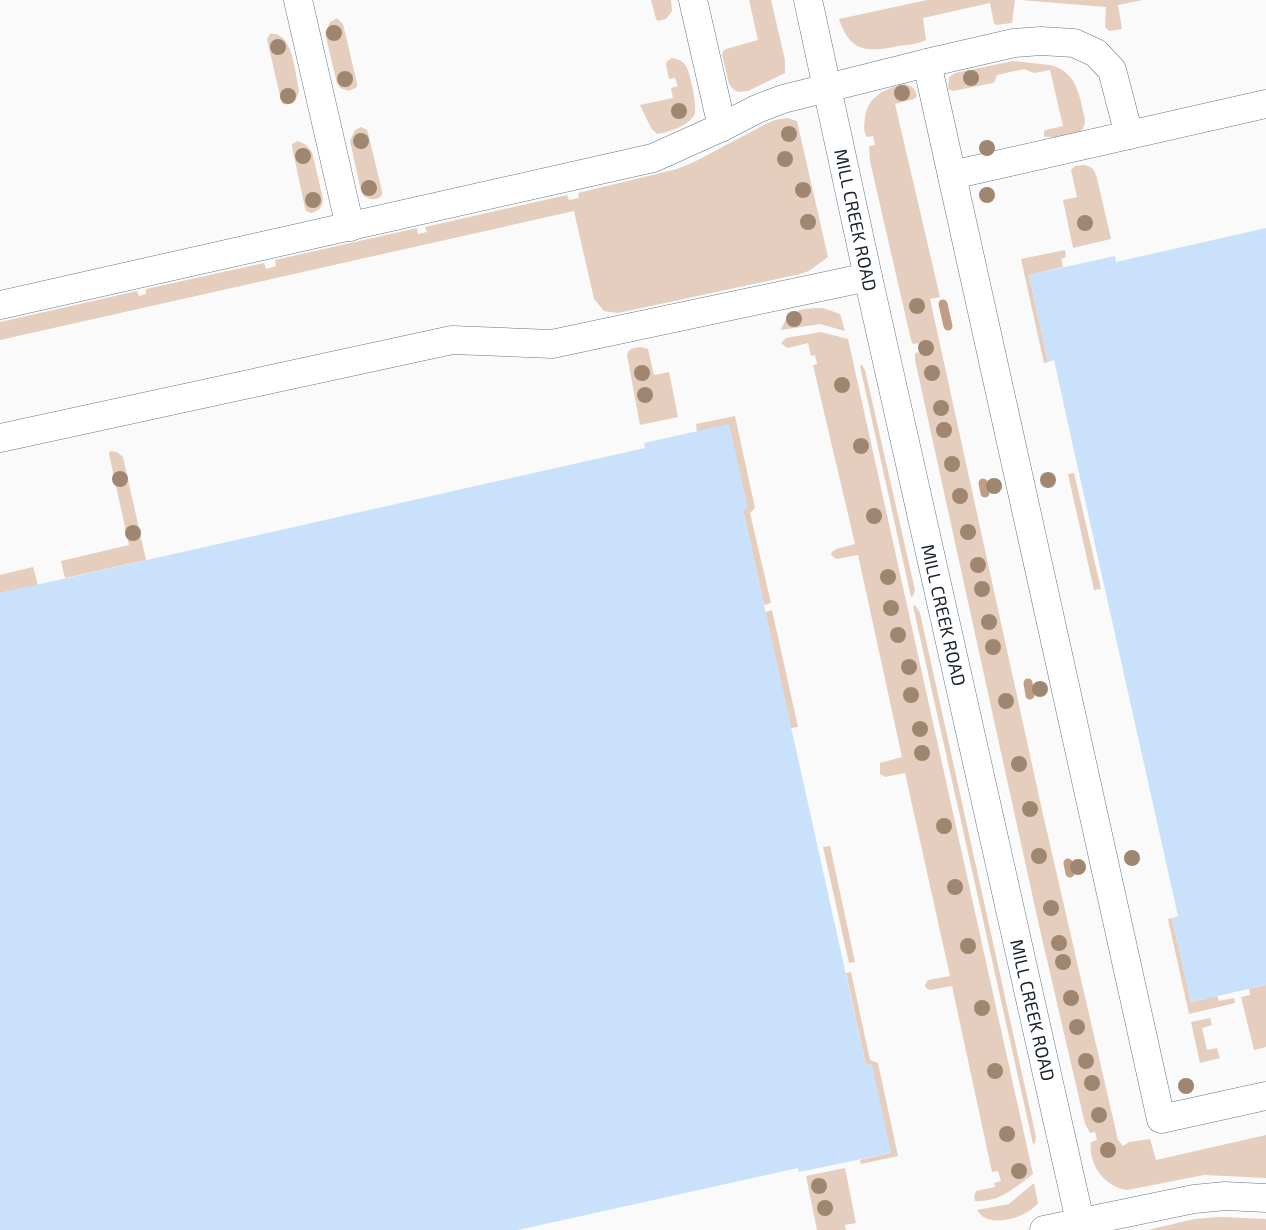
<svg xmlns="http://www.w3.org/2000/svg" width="1266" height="1230" viewBox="0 0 1266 1230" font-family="'Exo 2',sans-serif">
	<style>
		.green { fill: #e6cebe }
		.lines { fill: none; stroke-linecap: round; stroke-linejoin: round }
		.stream { stroke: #c19d85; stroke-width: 9 }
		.building { fill: #cae1fc }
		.minor-casing { stroke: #61768e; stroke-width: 29 }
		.minor { stroke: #fff; stroke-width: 28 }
		.tree { fill: #9f8670 }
		.labels { text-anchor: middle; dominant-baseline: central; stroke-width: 4; stroke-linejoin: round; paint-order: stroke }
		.street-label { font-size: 18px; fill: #1a222c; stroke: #fff }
	</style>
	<rect width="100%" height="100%" fill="#fafafa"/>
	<g class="green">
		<path d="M 651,0 L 671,0 L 672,11 L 666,19 L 658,21 L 656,19 Z"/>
		<path d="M 749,0 L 771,0 L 785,60 L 785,73 L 748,91 L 738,92 L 734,90 L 729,84 L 722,55 L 723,51 L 726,49 L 758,40 Z"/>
		<path d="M 927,0 L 1015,0 L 1012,23 L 996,25 L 994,23 L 990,3 L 923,18 L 926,40 C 918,44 907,45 898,46 C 867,53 850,52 839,19 Z"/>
		<path d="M 1020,0 L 1143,0 L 1118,5 L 1122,29 L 1109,31 L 1105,27 L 1106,7 Z"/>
		<path d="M 337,18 L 343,24 L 357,83 L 357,87 L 349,91 L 340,88 L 337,83 L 325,33 L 330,22 Z"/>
		<path d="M 270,34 C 293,30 295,74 299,90 C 298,99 291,108 282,103 L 281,100 L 267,39 Z"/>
		<path d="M 672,58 C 678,59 683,61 686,66 C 690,72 697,106 695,113 C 690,126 669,132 657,134 L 651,128 L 640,105 L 673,98 L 671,88 L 678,86 L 675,78 L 669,79 L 666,65 L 667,61 Z"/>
		<path d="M 1013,61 L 1050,65 C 1078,72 1079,96 1085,119 C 1085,124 1084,128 1081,131 C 1075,135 1051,139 1044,136 L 1044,131 L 1046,130 L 1063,126 L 1050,70 L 1034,73 L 1024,69 L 997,75 L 995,81 L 993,83 L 953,91 L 948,89 L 949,77 L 955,73 Z"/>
		<path d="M 904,84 C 911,85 915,88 917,96 L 914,99 L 895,104 L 940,297 L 930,299 L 1042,810 L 1118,1140 L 1123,1146 L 1129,1142 L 1150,1139 L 1156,1160 L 1266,1135 L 1266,1178 L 1204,1175 L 1127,1190 C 1104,1187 1088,1164 1091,1142 L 1097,1140 L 1095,1132 L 1090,1133 L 1085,1124 L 1038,921 L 915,360 L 915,353 L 920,352 L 918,343 L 913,344 L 911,340 L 870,161 L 869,146 L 875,145 L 873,136 L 867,137 C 863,131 864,125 865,118 C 868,96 884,89 904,84 Z"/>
		<path d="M 787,118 L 797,121 L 828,257 L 809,271 L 800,274 L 618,313 L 604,311 L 594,299 L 574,211 L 0,340 L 0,322 L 137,291 L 139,296 L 146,294 L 146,289 L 264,263 L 266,269 L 276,266 L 275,260 L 417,228 L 418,234 L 427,232 L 425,227 L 567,195 L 569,200 L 579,198 L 578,193 L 677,169 L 694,162 L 768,123 L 775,120 Z"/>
		<path d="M 361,127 L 367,130 L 368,133 L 382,191 L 382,195 C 377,201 371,200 364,196 L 361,191 L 350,141 L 355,130 Z"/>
		<path d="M 298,141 L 306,145 L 312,152 L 323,199 C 323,207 319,211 311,213 L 306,211 L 305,208 L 292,147 L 292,144 Z"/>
		<path d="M 1083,165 C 1092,166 1094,169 1097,178 L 1111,239 L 1073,248 L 1063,200 L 1077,197 L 1071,170 L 1075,166 Z"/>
		<path d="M 1065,250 L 1066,257 L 1061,259 L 1063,267 L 1029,275 L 1048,362 L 1044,363 L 1021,259 Z"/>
		<path d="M 823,308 L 840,314 L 845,331 L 820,324 L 781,330 C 789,308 802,309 823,308 Z"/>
		<path d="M 821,332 L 848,339 L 1033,1174 C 1016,1187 999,1203 975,1201 L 974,1196 L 976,1191 L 995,1187 L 994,1183 L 1001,1181 L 998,1171 L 992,1172 L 952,986 L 930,990 L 926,988 L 925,985 L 928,980 L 950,976 L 905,773 L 885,777 L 880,774 L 880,763 L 902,757 L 858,555 L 836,559 L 831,555 L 832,552 L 836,549 L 855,544 L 813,365 L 817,364 L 815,355 L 811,356 L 808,343 L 788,348 L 786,347 L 781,343 L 786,338 Z"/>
		<path d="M 641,347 L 648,349 L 654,375 L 669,372 L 678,417 L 640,425 L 627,355 C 628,348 634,348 641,347 Z"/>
		<path d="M 862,365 L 865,370 L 915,590 L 913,596 L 911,597 L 860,366 Z"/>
		<path d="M 735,416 L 755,508 L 750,513 L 771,603 L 764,605 L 743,510 L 697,432 L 696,424 Z"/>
		<path d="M 110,451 L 117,452 L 123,457 L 146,560 L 65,578 L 61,561 L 129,545 L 109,454 Z"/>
		<path d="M 1074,473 L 1101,589 L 1094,590 L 1068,474 Z"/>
		<path d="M 33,567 L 38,585 L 0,593 L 0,575 Z"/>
		<path d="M 915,605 L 920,613 L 1036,1137 L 1035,1143 L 1033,1144 L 913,606 Z"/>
		<path d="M 772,610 L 798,727 L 791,728 L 765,612 Z"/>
		<path d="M 830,846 L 855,962 L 849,963 L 823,847 Z"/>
		<path d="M 1172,918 L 1191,1002 L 1217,996 L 1219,1001 L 1234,998 L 1235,1003 L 1189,1014 L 1168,919 Z"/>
		<path d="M 851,972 L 870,1060 L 878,1063 L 898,1156 L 861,1164 L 860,1160 L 891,1153 L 866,1065 L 846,973 Z"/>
		<path d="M 1266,985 L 1266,1047 L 1254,1050 L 1241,997 L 1250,995 L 1249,989 Z"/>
		<path d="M 1210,1018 L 1212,1025 L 1202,1028 L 1207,1050 L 1217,1048 L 1220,1058 L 1200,1063 L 1191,1022 Z"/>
		<path d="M 845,1168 L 856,1223 L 845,1225 L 846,1230 L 817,1230 L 806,1176 Z"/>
		<path d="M 1034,1183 L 1038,1203 C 1027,1218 988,1230 977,1210 L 1009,1204 Z"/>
		<path d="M 1220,1217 L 1266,1219 L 1266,1230 L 1148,1230 L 1194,1219 Z"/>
	</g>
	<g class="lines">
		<g class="stream">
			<path d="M 943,304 L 948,326"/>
			<path d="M 983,483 L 985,493"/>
			<path d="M 1028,683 L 1030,695"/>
			<path d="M 1068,863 L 1070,873"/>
		</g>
	</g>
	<g class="building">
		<path d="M 1266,228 L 1266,985 L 1191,1002 L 1172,918 L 1178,916 L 1077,464 L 1054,360 L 1048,362 L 1029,275 L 1115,256 L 1116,262 Z"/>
		<path d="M 729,424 L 748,508 L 743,510 L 866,1065 L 872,1064 L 891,1153 L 799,1172 L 798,1168 L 518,1230 L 0,1230 L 0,593 L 645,448 L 644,443 Z"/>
	</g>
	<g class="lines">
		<defs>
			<g id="minor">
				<path d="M 298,0 L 350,227"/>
				<path d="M 693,0 L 722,127"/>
				<path d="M 808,0 L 868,277 L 1082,1230"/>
				<path d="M 927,63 L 1014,43 L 1041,41 L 1074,43 L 1096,53 L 1112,70 L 1129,135"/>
				<path d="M 952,175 L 1266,104"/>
				<path d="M 0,305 L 653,158 L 722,127 L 757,109 L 783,99 L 927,63 L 1161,1119 L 1266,1096"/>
				<path d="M 0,438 L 452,340 L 552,344 L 868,277"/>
				<path d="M 1044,1230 L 1194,1199 L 1225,1196 L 1266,1198"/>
			</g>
		</defs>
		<use href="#minor" class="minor-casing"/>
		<use href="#minor" class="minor"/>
	</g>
	<g class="tree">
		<circle cx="334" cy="33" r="8"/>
		<circle cx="278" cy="47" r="8"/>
		<circle cx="971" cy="78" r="8"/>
		<circle cx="345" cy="79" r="8"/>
		<circle cx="902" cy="93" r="8"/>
		<circle cx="288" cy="96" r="8"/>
		<circle cx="679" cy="111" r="8"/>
		<circle cx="789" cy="134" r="8"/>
		<circle cx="361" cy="141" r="8"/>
		<circle cx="987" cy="148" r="8"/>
		<circle cx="303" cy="156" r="8"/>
		<circle cx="785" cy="159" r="8"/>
		<circle cx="369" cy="188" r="8"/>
		<circle cx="803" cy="190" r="8"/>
		<circle cx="987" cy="195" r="8"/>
		<circle cx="313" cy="200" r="8"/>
		<circle cx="808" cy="222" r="8"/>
		<circle cx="1085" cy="223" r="8"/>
		<circle cx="917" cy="306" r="8"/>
		<circle cx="794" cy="319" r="8"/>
		<circle cx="926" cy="348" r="8"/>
		<circle cx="642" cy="373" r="8"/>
		<circle cx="932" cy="373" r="8"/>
		<circle cx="842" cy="385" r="8"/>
		<circle cx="645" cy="395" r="8"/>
		<circle cx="941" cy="408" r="8"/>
		<circle cx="944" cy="430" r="8"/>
		<circle cx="861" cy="446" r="8"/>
		<circle cx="952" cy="464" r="8"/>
		<circle cx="120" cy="479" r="8"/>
		<circle cx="1048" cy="480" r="8"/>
		<circle cx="994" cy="486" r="8"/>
		<circle cx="960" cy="496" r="8"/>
		<circle cx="874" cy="516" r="8"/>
		<circle cx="968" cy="532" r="8"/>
		<circle cx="133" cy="533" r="8"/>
		<circle cx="978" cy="565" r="8"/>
		<circle cx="888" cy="577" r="8"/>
		<circle cx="982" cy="589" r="8"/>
		<circle cx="891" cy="608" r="8"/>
		<circle cx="989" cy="622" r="8"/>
		<circle cx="898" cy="635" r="8"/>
		<circle cx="993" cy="647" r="8"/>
		<circle cx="909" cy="667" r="8"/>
		<circle cx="1040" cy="689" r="8"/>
		<circle cx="911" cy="695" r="8"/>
		<circle cx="1006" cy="701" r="8"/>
		<circle cx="920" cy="729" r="8"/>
		<circle cx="922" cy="753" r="8"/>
		<circle cx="1019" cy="764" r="8"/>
		<circle cx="1030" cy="809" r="8"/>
		<circle cx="944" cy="826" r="8"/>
		<circle cx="1039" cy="856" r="8"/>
		<circle cx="1132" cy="858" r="8"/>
		<circle cx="1078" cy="867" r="8"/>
		<circle cx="955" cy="887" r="8"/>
		<circle cx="1051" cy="908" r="8"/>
		<circle cx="1059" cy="943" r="8"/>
		<circle cx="968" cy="946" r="8"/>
		<circle cx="1063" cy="962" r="8"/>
		<circle cx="1071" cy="998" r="8"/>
		<circle cx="982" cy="1008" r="8"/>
		<circle cx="1077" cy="1027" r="8"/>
		<circle cx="1086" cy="1061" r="8"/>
		<circle cx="995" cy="1071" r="8"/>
		<circle cx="1092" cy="1083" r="8"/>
		<circle cx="1186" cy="1086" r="8"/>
		<circle cx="1099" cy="1115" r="8"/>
		<circle cx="1007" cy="1134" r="8"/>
		<circle cx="1108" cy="1150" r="8"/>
		<circle cx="1019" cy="1171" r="8"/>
		<circle cx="819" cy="1186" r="8"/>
		<circle cx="825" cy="1208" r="8"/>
	</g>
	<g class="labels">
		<g class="street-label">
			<text transform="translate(856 220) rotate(78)">MILL CREEK ROAD</text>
			<text transform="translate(944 615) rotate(77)">MILL CREEK ROAD</text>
			<text transform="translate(1033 1010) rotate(77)">MILL CREEK ROAD</text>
		</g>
	</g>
</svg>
